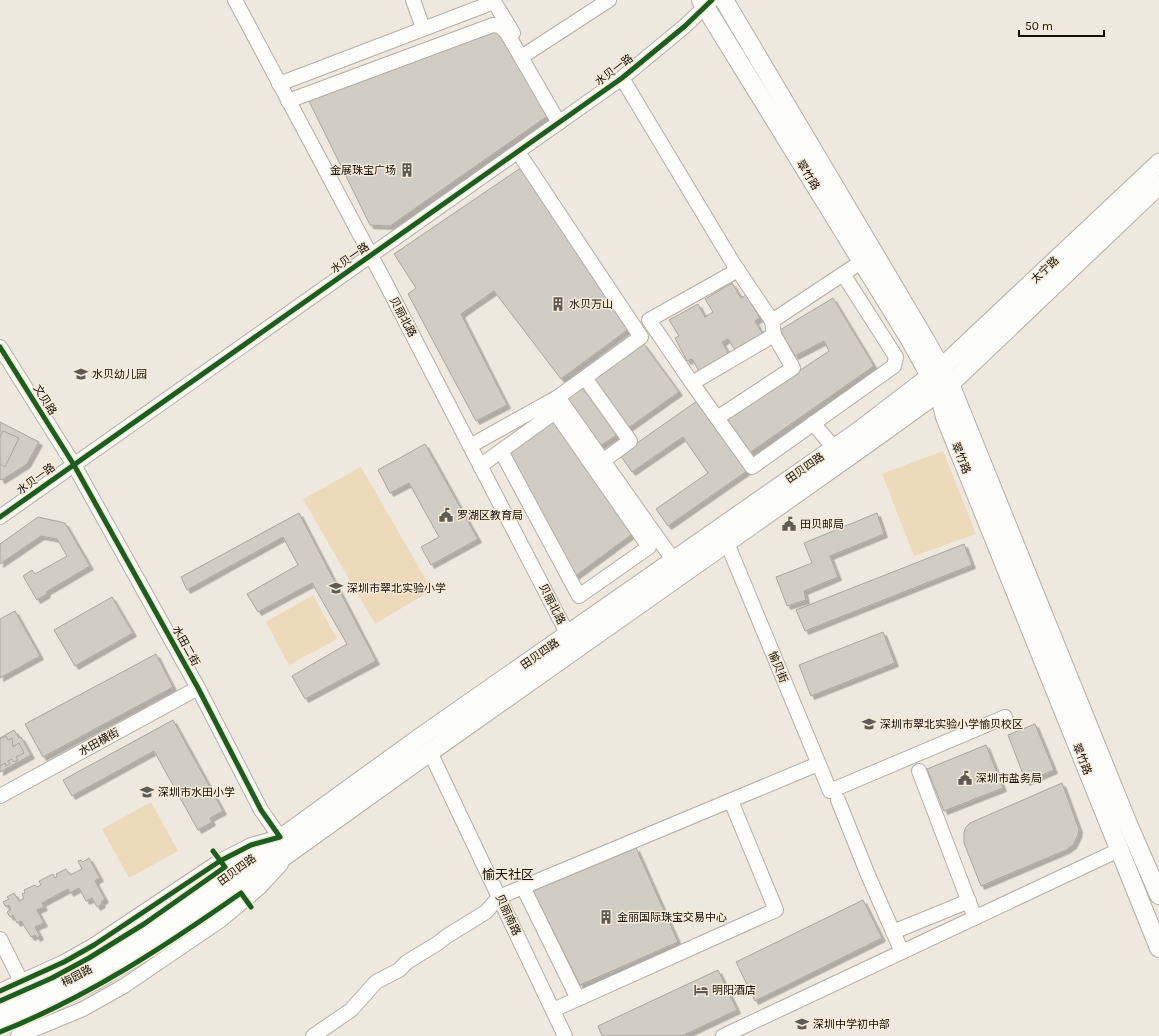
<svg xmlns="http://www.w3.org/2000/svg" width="1159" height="1036" viewBox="0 0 1159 1036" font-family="Karla,'Noto Sans SC',sans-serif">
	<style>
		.garden { fill: #eddaba }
		.building { fill: #d1ccc4; stroke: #aaa59d; filter: url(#shadow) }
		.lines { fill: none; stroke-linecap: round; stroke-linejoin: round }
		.minor-casing { stroke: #b3afa7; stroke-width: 16 }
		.major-casing { stroke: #b3afa7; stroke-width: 20 }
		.minor { stroke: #fcfcfa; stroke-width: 14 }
		.major { stroke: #fcfcfa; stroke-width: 18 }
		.cycleway-casing { stroke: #f5ead7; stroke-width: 8 }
		.cycleway { stroke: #1b5e20; stroke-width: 5 }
		.labels { text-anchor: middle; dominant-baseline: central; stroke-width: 3; stroke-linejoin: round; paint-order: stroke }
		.street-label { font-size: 11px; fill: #120e08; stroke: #f5ead7 }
		.poi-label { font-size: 11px; fill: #120e08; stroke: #f5ead7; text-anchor: start }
		.quarter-label { font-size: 13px; fill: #120e08; stroke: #f5ead7 }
	</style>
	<defs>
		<filter id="shadow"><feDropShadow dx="3.5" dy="3.5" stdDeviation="0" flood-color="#0004"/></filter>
	</defs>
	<rect width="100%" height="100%" fill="#eee8de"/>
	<g class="garden">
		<path d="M 943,451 L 976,534 L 914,556 L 882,474 Z"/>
		<path d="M 361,467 L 432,590 L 375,624 L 303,499 Z"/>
		<path d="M 313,595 L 337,639 L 289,665 L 266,622 Z"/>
		<path d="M 151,802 L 178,851 L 129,878 L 102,829 Z"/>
	</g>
	<g class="building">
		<path d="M 500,30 L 549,115 L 390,226 L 370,225 L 309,101 Z"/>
		<path d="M 522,167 L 630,328 L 561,379 L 494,291 L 461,314 L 507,405 L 476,421 L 408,294 L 416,288 L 394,254 Z"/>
		<path d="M 732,283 L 741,298 L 746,295 L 760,318 L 755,321 L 765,338 L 737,353 L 728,339 L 722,342 L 730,356 L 700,373 L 692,359 L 687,361 L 675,338 L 679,336 L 669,320 L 698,304 L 705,317 L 713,312 L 705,299 Z"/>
		<path d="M 833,298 L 874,366 L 748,454 L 724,421 L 829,351 L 824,341 L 795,356 L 780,330 Z"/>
		<path d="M 643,343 L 679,392 L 627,429 L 591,381 Z"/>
		<path d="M 585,386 L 618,434 L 600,446 L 567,399 Z"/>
		<path d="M 697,401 L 747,471 L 668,526 L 656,509 L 708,473 L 683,437 L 632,472 L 620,455 Z"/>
		<path d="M 556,420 L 635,532 L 574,577 L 507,456 Z"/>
		<path d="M 0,422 L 39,442 L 27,464 L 2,480 L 0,479 Z"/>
		<path d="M 3,431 L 19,438 L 5,467 L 0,464 L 0,438 Z"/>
		<path d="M 425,444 L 478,539 L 431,565 L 421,547 L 439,537 L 409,483 L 390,493 L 378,470 Z"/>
		<path d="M 299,513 L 376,661 L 305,699 L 292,676 L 347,644 L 312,583 L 258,612 L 247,594 L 298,565 L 283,537 L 187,590 L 181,577 Z"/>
		<path d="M 877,513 L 884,534 L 830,556 L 838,577 L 804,591 L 806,600 L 787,606 L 776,577 L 812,563 L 804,543 Z"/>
		<path d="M 38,517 L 65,523 L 90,566 L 46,592 L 47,594 L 37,600 L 23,576 L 32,570 L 35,574 L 67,556 L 57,539 L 41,536 L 0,564 L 0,544 Z"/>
		<path d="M 964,544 L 972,565 L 805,631 L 796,610 Z"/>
		<path d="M 112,597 L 133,633 L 75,666 L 54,630 Z"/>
		<path d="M 15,611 L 40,656 L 0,678 L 0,619 Z"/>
		<path d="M 883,632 L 895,663 L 811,696 L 799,665 Z"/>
		<path d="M 156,654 L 173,687 L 43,757 L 25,724 Z"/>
		<path d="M 173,720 L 223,811 L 210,818 L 212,822 L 198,830 L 154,751 L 72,796 L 63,780 Z"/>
		<path d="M 1035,724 L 1054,770 L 1026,782 L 1008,735 Z"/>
		<path d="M 14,730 L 19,738 L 21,737 L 31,755 L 0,772 L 0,738 Z"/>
		<path d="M 6,736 L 8,740 L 12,738 L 13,747 L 19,743 L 24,753 L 16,757 L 18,760 L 14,762 L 12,759 L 8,761 L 10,764 L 6,766 L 5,763 L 0,766 L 0,739 Z"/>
		<path d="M 986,745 L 1003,788 L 944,811 L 927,769 Z"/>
		<path d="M 1062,783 L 1079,829 L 1078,835 L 1073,845 L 1066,850 L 981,886 L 964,843 L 964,832 L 966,827 L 970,823 Z"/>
		<path d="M 636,848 L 678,942 L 580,985 L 533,891 Z"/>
		<path d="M 89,858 L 100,878 L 95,881 L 105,899 L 101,902 L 102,904 L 97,907 L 92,898 L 86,901 L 79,888 L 70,893 L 68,889 L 42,903 L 44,907 L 37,910 L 44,923 L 35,927 L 40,936 L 37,938 L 35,935 L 31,937 L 21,921 L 17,923 L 13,915 L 10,917 L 7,912 L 11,910 L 9,905 L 6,907 L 3,902 L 9,899 L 7,897 L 14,893 L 19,901 L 24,898 L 22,894 L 25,893 L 24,890 L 35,885 L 37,887 L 41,885 L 39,881 L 53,874 L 55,878 L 57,876 L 56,874 L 66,869 L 70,875 L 82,869 L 78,861 L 81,860 L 83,862 Z"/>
		<path d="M 863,900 L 882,938 L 755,1001 L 736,962 Z"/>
		<path d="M 718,970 L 737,1010 L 682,1036 L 602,1036 L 598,1026 Z"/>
	</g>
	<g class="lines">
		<defs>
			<g id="minor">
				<path d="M 235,0 L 384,280 L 568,635"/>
				<path d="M 413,0 L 423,28"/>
				<path d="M 493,0 L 513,33"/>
				<path d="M 526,54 L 609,0"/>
				<path d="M 622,78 L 733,263 L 772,321"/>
				<path d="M 279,84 L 494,2"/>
				<path d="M 288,101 L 493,25 L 500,26 L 507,33 L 559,123"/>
				<path d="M 843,274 L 896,357 L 894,366 L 752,467 L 692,383 L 774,335 L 772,321 L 852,268 L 861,262"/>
				<path d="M 0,347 L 74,465 L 198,688 L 261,810 L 280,837 L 251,845 L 220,861 L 94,945 L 64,962 L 0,991"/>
				<path d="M 585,378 L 630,441 L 604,460"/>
				<path d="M 692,383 L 649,320 L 738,270"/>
				<path d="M 558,397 L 674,561"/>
				<path d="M 717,418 L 793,368 L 774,335"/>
				<path d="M 813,423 L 834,448"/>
				<path d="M 470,446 L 558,397 L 641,337 L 518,152"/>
				<path d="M 480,466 L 555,412 L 649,547 L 579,596 L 501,451"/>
				<path d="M 0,517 L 622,78 L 685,26 L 712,0"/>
				<path d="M 727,543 L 830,791 L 1005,717"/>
				<path d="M 430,752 L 565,1036"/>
				<path d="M 919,771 L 975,918"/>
				<path d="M 0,796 L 198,688"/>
				<path d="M 838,800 L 868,875 L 902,952"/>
				<path d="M 523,887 L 578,999"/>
				<path d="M 893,932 L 969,901"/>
				<path d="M 0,939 L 21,981"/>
				<path d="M 553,1010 L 776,910 L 731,801"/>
				<path d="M 18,1036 L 83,1009 L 124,986 L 221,920 L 259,888 L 281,864"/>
				<path d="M 313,1036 L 351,1010 L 376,982 L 399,970 L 407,962 L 438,943 L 447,936 L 486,912 L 499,897 L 818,764"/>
				<path d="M 723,1036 L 1119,850"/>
			</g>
			<g id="major">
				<path d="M 701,0 L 909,338 L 939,392 L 945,417 L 1159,948"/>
				<path d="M 724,0 L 926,341 L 950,384 L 1128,824 L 1159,895"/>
				<path d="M 0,1012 L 69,981 L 150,933 L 422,736 L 859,431 L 941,368 L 1159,163"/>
				<path d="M 0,1025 L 45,1006 L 98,979 L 158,943 L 254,878 L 430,752 L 868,443 L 950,384 L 1159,185"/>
			</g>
		</defs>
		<use href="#minor" class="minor-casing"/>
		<use href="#major" class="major-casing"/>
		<use href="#minor" class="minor"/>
		<use href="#major" class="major"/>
		<defs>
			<g id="cycleway">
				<path d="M 0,347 L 74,465 L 198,688 L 261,810 L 280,837 L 251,845 L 220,861 L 94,945 L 64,962 L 0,991"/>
				<path d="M 0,517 L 622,78 L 685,26 L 712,0"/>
				<path d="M 0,1001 L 52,978 L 89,958 L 144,924 L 225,867 L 213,851"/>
				<path d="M 0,1032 C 88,997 164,947 241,893 L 251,907"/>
			</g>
		</defs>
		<use href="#cycleway" class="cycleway-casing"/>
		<use href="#cycleway" class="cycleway"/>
	</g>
	<defs>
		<symbol id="building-bare" viewBox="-9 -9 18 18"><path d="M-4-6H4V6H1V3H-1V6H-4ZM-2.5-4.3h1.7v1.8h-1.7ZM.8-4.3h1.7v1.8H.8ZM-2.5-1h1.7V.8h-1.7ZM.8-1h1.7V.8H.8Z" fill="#5f5a53" stroke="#f5ead7" stroke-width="2.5" paint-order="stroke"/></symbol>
		<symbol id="school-bare" viewBox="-9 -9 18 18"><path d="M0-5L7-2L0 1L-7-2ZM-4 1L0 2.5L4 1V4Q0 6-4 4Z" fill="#5f5a53" stroke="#f5ead7" stroke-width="2.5" paint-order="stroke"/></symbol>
		<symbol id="civic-bare" viewBox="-9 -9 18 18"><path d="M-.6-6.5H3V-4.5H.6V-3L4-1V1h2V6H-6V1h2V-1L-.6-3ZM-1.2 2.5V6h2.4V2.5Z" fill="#5f5a53" stroke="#f5ead7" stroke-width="2.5" paint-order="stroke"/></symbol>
		<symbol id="hotel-bare" viewBox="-9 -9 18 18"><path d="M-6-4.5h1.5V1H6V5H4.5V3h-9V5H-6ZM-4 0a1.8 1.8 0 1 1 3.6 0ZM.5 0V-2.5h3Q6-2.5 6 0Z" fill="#5f5a53" stroke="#f5ead7" stroke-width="2.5" paint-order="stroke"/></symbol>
	</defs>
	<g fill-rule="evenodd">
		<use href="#building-bare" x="397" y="160" width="20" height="20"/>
		<use href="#building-bare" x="548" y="294" width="20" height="20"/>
		<use href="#school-bare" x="71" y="364" width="20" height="20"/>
		<use href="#civic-bare" x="436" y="505" width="20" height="20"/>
		<use href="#civic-bare" x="779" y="514" width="20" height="20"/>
		<use href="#school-bare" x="326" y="578" width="20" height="20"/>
		<use href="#school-bare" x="859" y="714" width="20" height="20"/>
		<use href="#civic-bare" x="955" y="768" width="20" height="20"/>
		<use href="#school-bare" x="137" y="782" width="20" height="20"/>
		<use href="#building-bare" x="596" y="907" width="20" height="20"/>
		<use href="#hotel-bare" x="691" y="980" width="20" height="20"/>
		<use href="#school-bare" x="792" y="1014" width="20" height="20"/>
	</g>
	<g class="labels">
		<g class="street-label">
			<text transform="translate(614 70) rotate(-37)">水贝一路</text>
			<text transform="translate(808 175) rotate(58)">翠竹路</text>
			<text transform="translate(350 258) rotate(-35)">水贝一路</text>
			<text transform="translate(1045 270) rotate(-43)">太宁路</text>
			<text transform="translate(403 317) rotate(62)">贝丽北路</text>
			<text transform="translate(45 400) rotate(58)">文贝路</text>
			<text transform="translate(961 458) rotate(68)">翠竹路</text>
			<text transform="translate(805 468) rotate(-35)">田贝四路</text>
			<text transform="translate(36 479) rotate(-36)">水贝一路</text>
			<text transform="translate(552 604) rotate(63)">贝丽北路</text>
			<text transform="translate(186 646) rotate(61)">水田二街</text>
			<text transform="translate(540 654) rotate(-35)">田贝四路</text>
			<text transform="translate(778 667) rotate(68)">愉贝街</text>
			<text transform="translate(99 742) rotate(-29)">水田横街</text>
			<text transform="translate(1082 759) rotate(68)">翠竹路</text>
			<text transform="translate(237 870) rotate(-36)">田贝四路</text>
			<text transform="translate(508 915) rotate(65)">贝丽南路</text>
			<text transform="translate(77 976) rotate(-28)">梅园路</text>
		</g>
		<g class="poi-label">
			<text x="396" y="170" text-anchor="end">金展珠宝广场</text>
			<text x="569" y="304">水贝万山</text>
			<text x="92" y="374">水贝幼儿园</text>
			<text x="457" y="515">罗湖区教育局</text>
			<text x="800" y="524">田贝邮局</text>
			<text x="347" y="588">深圳市翠北实验小学</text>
			<text x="880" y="724">深圳市翠北实验小学愉贝校区</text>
			<text x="976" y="778">深圳市盐务局</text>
			<text x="158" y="792">深圳市水田小学</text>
			<text x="617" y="917">金丽国际珠宝交易中心</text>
			<text x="712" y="990">明阳酒店</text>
			<text x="813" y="1024">深圳中学初中部</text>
		</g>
		<g class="quarter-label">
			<text x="508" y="874">愉天社区</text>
		</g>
	</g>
	<path d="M1019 30v6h85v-6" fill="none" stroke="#120e08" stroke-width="2"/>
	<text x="1025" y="30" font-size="12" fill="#120e08" stroke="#f5ead7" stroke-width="3" paint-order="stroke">50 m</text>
</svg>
